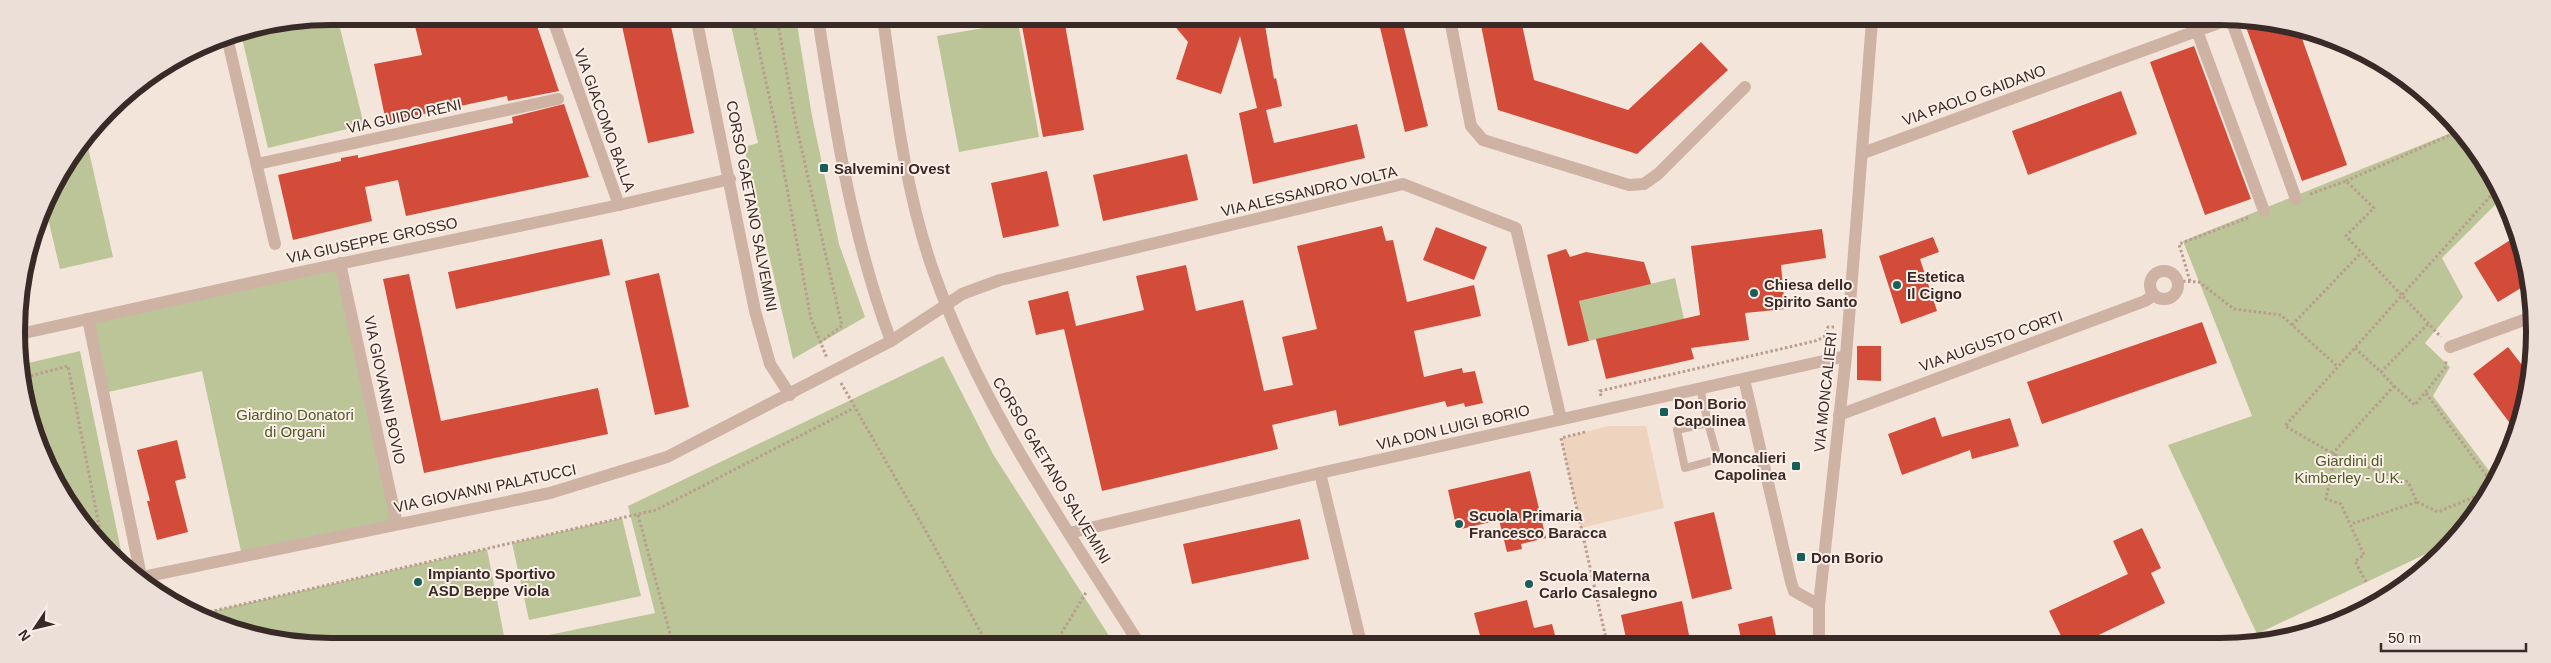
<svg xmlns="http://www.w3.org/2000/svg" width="2551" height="663" viewBox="0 0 2551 663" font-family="Helvetica,sans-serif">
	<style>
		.green { fill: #bcc598 }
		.plaza { fill: #eed3bf }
		.building { fill: #d34b39 }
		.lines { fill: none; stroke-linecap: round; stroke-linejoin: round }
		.path { stroke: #ba9c8e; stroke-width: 3; stroke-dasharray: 2.5 2.5; stroke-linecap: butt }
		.service { stroke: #ceb2a4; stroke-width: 8 }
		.minor { stroke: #ceb2a4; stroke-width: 12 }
		.tertiary { stroke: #ceb2a4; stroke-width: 12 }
		.poi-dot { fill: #175f5b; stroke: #fbefe7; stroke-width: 2 }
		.labels { text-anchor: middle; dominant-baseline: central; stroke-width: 4; stroke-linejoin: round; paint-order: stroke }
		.street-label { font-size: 15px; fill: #392a27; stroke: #fbefe7 }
		.poi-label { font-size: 15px; font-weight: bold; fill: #392a27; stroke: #fbefe7; text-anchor: start }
		.park-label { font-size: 15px; fill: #4e5a28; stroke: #fbefe7 }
		.rim { fill: none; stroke: #392a27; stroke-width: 6 }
	</style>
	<rect width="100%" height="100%" fill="#f4e5da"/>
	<g class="green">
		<path d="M 331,16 L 337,16 L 364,125 L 268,148 L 241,34 Z"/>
		<path d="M 729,17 L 796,18 L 812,116 L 839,244 L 865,317 L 793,359 L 744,147 L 758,143 Z"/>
		<path d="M 1018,22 L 1039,137 L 959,152 L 937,36 Z"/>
		<path d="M 2456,131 L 2481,156 L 2500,200 L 2442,258 L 2463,297 L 2425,343 L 2450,367 L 2433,396 L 2496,480 L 2493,489 L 2449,543 L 2257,634 L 2168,445 L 2252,416 L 2183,241 Z"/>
		<path d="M 87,143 L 113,257 L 60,269 L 45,206 L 49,192 Z"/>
		<path d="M 340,262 L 397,523 L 242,556 L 202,371 L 104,393 L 88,319 Z"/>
		<path d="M 1675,278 L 1684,319 L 1589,341 L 1579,301 Z"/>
		<path d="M 80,351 L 123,560 L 82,524 L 33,433 L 24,364 Z"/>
		<path d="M 943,356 L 993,454 L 1113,642 L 520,641 L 655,613 L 628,506 Z"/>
		<path d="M 622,518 L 641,596 L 529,620 L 512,543 Z"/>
		<path d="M 487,549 L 505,641 L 270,641 L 200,614 Z"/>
	</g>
	<path class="plaza" d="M 1609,426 L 1646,426 L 1664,508 L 1581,528 L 1561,438 Z"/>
	<g class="building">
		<path d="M 447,17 L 534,17 L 559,91 L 508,101 L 507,96 L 386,122 L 374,64 L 422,55 L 415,26 Z"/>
		<path d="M 620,17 L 669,17 L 694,133 L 648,143 Z"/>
		<path d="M 1033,18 L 1064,19 L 1084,130 L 1043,137 L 1021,21 Z"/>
		<path d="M 1169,19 L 1264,19 L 1274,79 L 1276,78 L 1282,106 L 1266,110 L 1274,143 L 1357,124 L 1365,158 L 1253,184 L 1239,113 L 1257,108 L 1240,36 L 1221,94 L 1176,79 L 1188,42 Z"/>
		<path d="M 1378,19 L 1402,20 L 1428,126 L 1405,132 Z"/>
		<path d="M 1480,20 L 1521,20 L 1534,80 L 1628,110 L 1701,42 L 1728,70 L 1637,154 L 1498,110 Z"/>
		<path d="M 2261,22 L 2281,22 L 2299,30 L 2347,165 L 2302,181 L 2246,27 Z"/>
		<path d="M 2194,46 L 2251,199 L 2205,215 L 2150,62 Z"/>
		<path d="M 2121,91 L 2137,134 L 2028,175 L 2012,131 Z"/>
		<path d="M 564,104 L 589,177 L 406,216 L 398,180 L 365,187 L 372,221 L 293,240 L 278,175 L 341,161 L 341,158 L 358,155 L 358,158 L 513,123 L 512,117 Z"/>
		<path d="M 1187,154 L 1198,200 L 1103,221 L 1093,175 Z"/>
		<path d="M 1047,171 L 1059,226 L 1003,238 L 991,183 Z"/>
		<path d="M 1382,226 L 1386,241 L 1393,240 L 1407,302 L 1474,285 L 1481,316 L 1414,331 L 1424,377 L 1462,368 L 1463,373 L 1475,371 L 1483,403 L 1465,407 L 1464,403 L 1447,407 L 1445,401 L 1339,426 L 1336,410 L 1272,425 L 1278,449 L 1102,491 L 1064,329 L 1036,335 L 1028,301 L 1068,291 L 1076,326 L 1144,310 L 1136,276 L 1186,265 L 1196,311 L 1243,300 L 1264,391 L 1293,385 L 1282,337 L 1317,329 L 1297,246 Z"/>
		<path d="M 1436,227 L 1487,247 L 1474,280 L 1423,260 Z"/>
		<path d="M 1822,229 L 1826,258 L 1781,265 L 1785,309 L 1745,313 L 1749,340 L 1691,348 L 1694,359 L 1606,379 L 1596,339 L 1700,315 L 1691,246 Z"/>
		<path d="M 1933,237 L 1939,252 L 1920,259 L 1937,311 L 1901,324 L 1879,256 Z"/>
		<path d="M 2515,237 L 2529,270 L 2529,283 L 2498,302 L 2474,263 Z"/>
		<path d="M 602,239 L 610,275 L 456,309 L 448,272 Z"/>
		<path d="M 1566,249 L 1570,257 L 1586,252 L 1644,262 L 1651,284 L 1579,301 L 1589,341 L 1568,346 L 1547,255 Z"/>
		<path d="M 659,273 L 689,407 L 655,415 L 625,281 Z"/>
		<path d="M 409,274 L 441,421 L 598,388 L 608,434 L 424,473 L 383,279 Z"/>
		<path d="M 2202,322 L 2217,363 L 2042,424 L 2027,382 Z"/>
		<path d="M 1857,346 L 1881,346 L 1881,381 L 1857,380 Z"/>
		<path d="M 2508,347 L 2529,374 L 2529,393 L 2515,430 L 2473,374 Z"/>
		<path d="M 1935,417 L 1942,437 L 2010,418 L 2019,446 L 1972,459 L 1970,450 L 1902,475 L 1888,434 Z"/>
		<path d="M 177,440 L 186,478 L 175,481 L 188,532 L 157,540 L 147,501 L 150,501 L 137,450 Z"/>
		<path d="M 1530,471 L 1546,538 L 1521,544 L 1522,549 L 1507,552 L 1499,520 L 1457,530 L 1448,490 Z"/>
		<path d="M 1714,512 L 1732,589 L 1692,599 L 1674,522 Z"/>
		<path d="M 1300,519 L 1309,559 L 1192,584 L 1183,544 Z"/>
		<path d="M 2142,528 L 2161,568 L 2151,573 L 2165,603 L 2080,644 L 2065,644 L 2049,611 L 2128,574 L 2113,541 Z"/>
		<path d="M 1527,600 L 1534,628 L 1552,624 L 1557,643 L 1482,643 L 1474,613 Z"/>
		<path d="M 1682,601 L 1690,640 L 1678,643 L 1627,643 L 1621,615 Z"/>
		<path d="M 1772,616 L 1776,636 L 1742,643 L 1738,624 Z"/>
	</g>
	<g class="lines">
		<g class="path">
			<path d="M 752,18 L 775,123 L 811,319 L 827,358"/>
			<path d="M 777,18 L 795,120 L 842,326 L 819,343"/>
			<path d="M 2346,181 L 2457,132"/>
			<path d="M 2310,194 L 2346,181 L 2374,208 L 2346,236 L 2441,337"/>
			<path d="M 2178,281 L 2199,282 L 2234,309 L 2281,315 L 2338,367"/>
			<path d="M 2190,281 L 2179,244 L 2250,217"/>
			<path d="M 2292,325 L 2361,253"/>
			<path d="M 2355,348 L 2381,372 L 2429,323"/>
			<path d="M 26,377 L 68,366 L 102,541"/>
			<path d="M 841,383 L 928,535 L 986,642"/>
			<path d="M 2394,386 L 2415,405 L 2445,368 L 2446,361"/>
			<path d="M 2426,393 L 2494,486"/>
			<path d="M 1601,396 L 1600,391 L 1815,341 L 1824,337 L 1828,327 L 1834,327"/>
			<path d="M 1585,432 L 1561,438 L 1607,643"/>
			<path d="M 2332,454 L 2394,386 L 2381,372"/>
			<path d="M 2335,455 L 2408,482 L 2417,502 L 2351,524"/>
			<path d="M 2417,502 L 2438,512 L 2493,489"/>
			<path d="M 638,515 L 672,641"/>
			<path d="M 2366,582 L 2355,561 L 2364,555 L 2341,504 L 2326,499 L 2335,455 L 2285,426 L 2496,190"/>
			<path d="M 200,614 L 656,510 L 854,408"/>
			<path d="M 1056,642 L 1087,591"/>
		</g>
		<path class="service" d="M 1700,388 L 1708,423 L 1677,430 L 1685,468 L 1718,459 L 1708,423"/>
		<g class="minor">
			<path d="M 552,17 L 619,205"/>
			<path d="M 696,17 L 755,311 L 770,364 L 790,395"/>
			<path d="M 1450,20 L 1471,126 L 1483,140 L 1629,185 L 1644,184 L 1658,174 L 1745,87"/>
			<path d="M 2232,22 L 2296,199"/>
			<path d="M 2197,31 L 2264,211"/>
			<path d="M 227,37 L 275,244"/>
			<path d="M 1863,153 L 2221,22"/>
			<path d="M 257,164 L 558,99"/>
			<path d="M 340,263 L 397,524"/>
			<circle cx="2164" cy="285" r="14"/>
			<path d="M 946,305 L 962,294 L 1000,280 L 1403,184 L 1516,228 L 1561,419"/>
			<path d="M 88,319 L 141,576"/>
			<path d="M 20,334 L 282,276 L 619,205 L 730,179"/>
			<path d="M 2450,347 L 2529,318"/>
			<path d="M 1744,379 L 1791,582 L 1794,591 L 1819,605"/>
			<path d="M 1839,415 L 2145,301 L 2154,295"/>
			<path d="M 1320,473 L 1361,643"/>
			<path d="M 1069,533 L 1320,473 L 1846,356"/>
			<path d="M 143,577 L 550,493 L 667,457 L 891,341"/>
			<path d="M 2331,623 L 2383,598"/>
			<path d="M 1819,643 L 1819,605 L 1846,356 L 1872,21"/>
		</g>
		<g class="tertiary">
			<path d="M 818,18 C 835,128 852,237 891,341 L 946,305"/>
			<path d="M 883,18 C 895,103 905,192 934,273 C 981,406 1063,523 1138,642"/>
		</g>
	</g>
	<g class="poi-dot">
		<rect x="819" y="163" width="10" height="10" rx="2.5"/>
		<circle cx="1897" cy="285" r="5"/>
		<circle cx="1754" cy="293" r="5"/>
		<rect x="1659" y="407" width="10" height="10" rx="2.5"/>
		<rect x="1791" y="461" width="10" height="10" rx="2.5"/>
		<circle cx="1459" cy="524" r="5"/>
		<rect x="1796" y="552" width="10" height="10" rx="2.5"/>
		<circle cx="418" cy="582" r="5"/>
		<circle cx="1529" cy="584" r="5"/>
	</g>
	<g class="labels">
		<g class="street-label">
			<text transform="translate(1974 95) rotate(-20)">VIA PAOLO GAIDANO</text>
			<text transform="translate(404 116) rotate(-12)">VIA GUIDO RENI</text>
			<text transform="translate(605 120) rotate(70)">VIA GIACOMO BALLA</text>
			<text transform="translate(1309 191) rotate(-13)">VIA ALESSANDRO VOLTA</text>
			<text transform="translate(752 206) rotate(79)">CORSO GAETANO SALVEMINI</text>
			<text transform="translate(372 240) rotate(-12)">VIA GIUSEPPE GROSSO</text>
			<text transform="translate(1991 341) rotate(-20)">VIA AUGUSTO CORTI</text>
			<text transform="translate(385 390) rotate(78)">VIA GIOVANNI BOVIO</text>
			<text transform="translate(1825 392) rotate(-84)">VIA MONCALIERI</text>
			<text transform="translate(1453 427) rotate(-13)">VIA DON LUIGI BORIO</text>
			<text transform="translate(1052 470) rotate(59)">CORSO GAETANO SALVEMINI</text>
			<text transform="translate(485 488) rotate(-12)">VIA GIOVANNI PALATUCCI</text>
		</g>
		<g class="poi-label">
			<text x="834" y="168">Salvemini Ovest</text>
			<text x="1907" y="276">Estetica<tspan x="1907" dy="17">Il Cigno</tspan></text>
			<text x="1764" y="284">Chiesa dello<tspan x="1764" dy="17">Spirito Santo</tspan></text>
			<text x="1674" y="403">Don Borio<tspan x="1674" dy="17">Capolinea</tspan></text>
			<text x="1786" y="457" text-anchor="end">Moncalieri<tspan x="1786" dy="17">Capolinea</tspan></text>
			<text x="1469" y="515">Scuola Primaria<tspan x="1469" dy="17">Francesco Baracca</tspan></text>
			<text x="1811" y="557">Don Borio</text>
			<text x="428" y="573">Impianto Sportivo<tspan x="428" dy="17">ASD Beppe Viola</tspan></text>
			<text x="1539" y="575">Scuola Materna<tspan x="1539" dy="17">Carlo Casalegno</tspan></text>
		</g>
		<g class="park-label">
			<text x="295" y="414">Giardino Donatori<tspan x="295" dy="17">di Organi</tspan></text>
			<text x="2349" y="460">Giardini di<tspan x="2349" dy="17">Kimberley - U.K.</tspan></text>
		</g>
	</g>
	<path d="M0 0H2551V663H0ZM331 25H2220A306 306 0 0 1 2526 331V332A306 306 0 0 1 2220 638H331A306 306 0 0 1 25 332V331A306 306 0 0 1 331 25Z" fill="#ebdfd8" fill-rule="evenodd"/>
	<path class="rim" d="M331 25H2220A306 306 0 0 1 2526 331V332A306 306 0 0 1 2220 638H331A306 306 0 0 1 25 332V331A306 306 0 0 1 331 25Z"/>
	<g transform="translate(35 628) rotate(235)" stroke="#fbefe7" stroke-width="4" paint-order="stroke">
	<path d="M0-4L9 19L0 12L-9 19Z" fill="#392a27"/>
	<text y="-8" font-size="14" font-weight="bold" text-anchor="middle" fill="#392a27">N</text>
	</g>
	<path d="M2381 643v8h145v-8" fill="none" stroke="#392a27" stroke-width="2.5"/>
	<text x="2388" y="643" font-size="15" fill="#392a27" stroke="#fbefe7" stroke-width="4" paint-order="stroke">50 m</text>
</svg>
